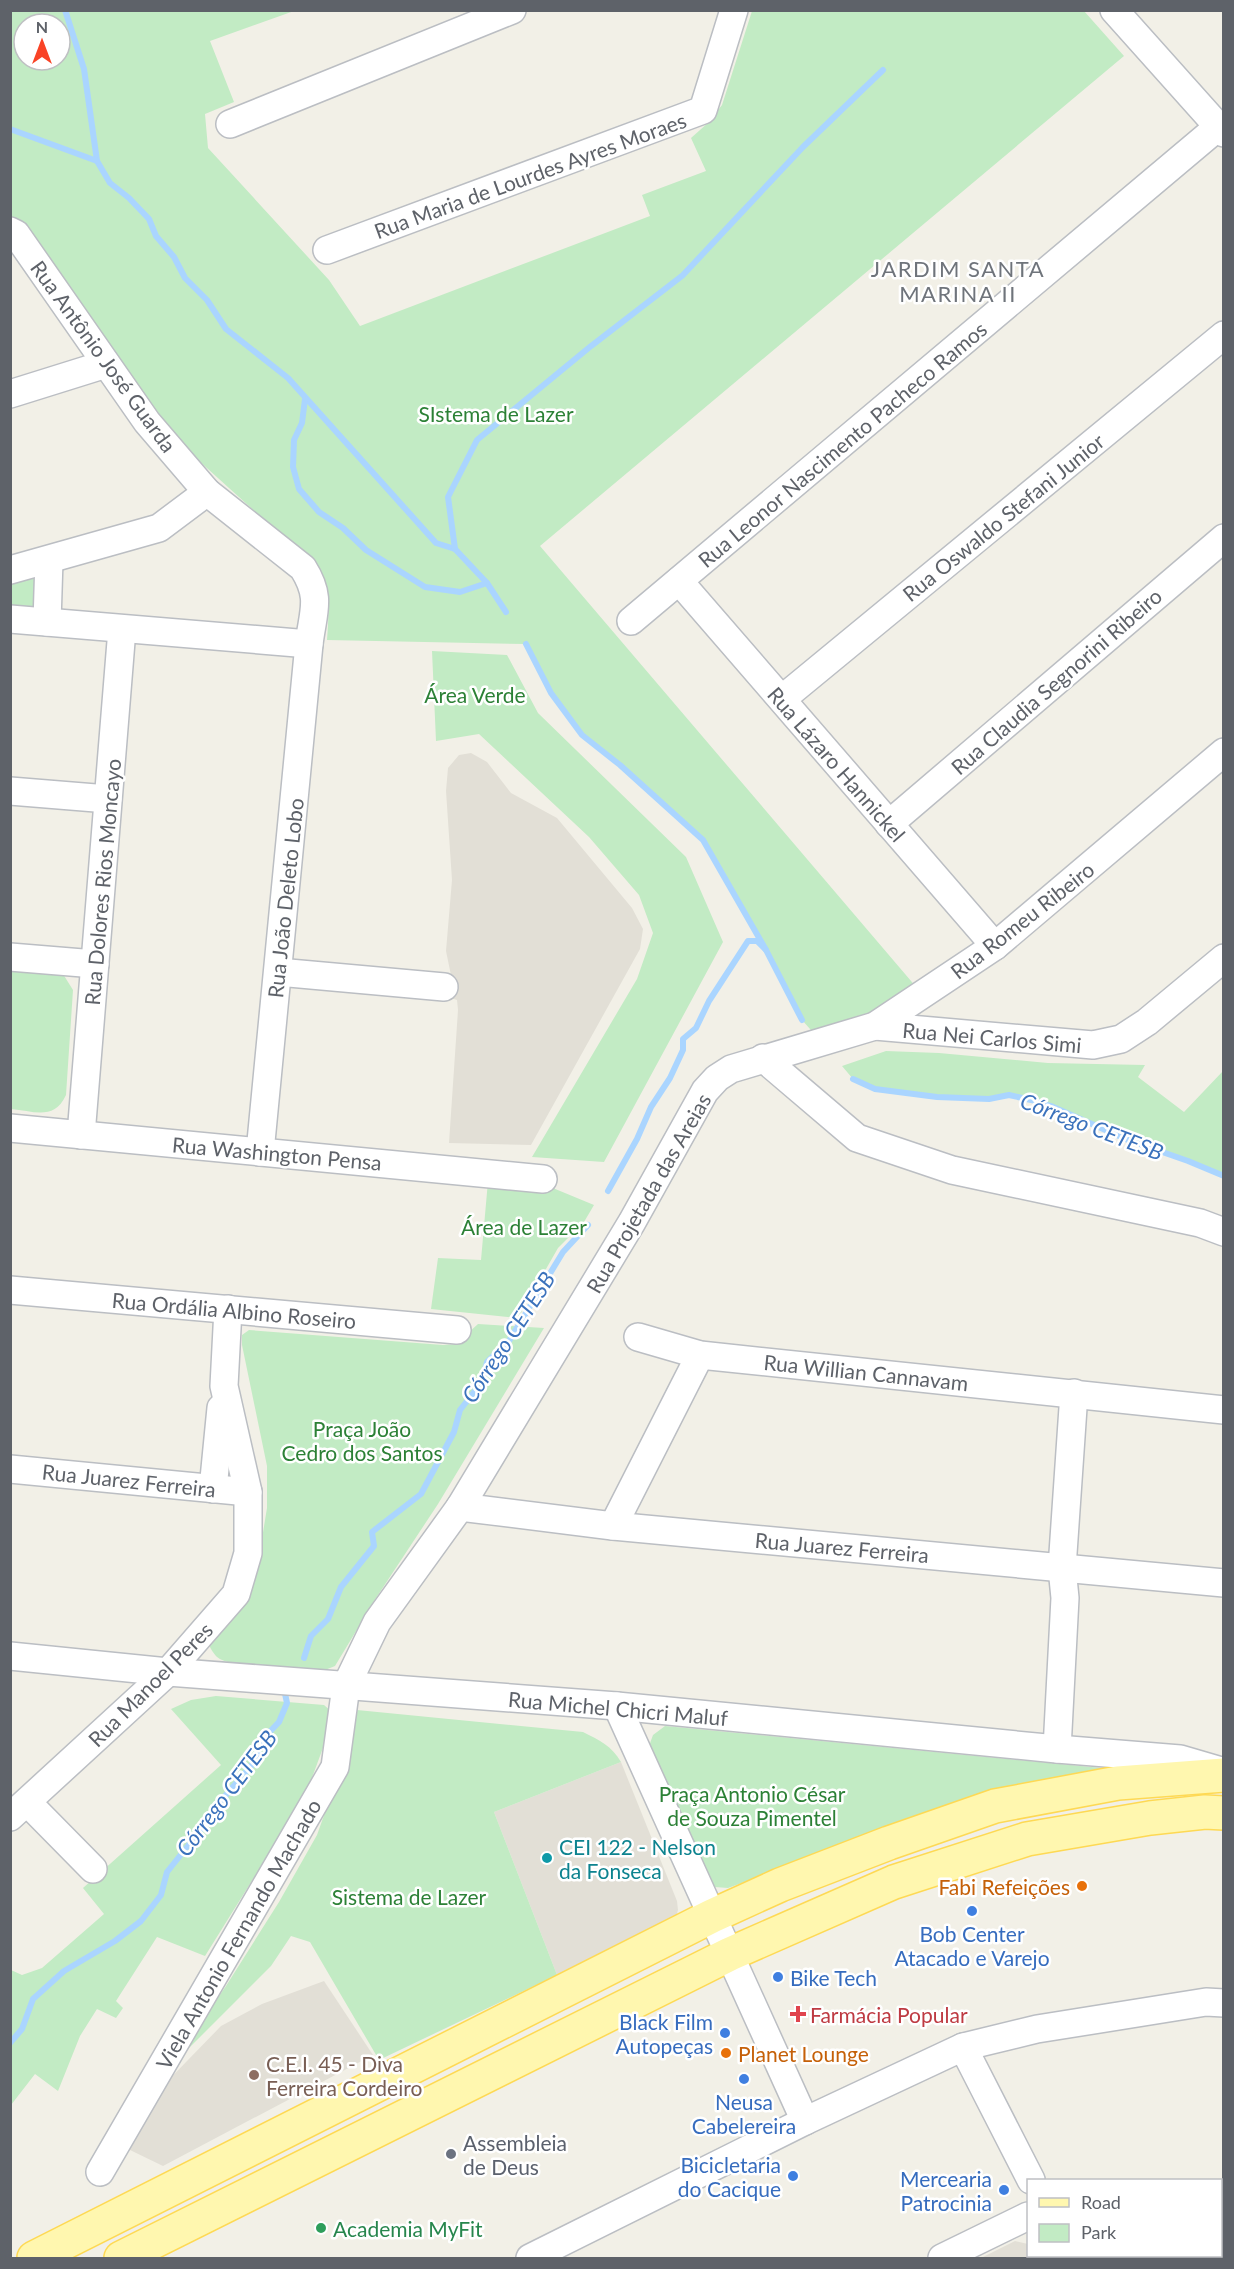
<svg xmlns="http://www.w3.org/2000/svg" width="1234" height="2269" viewBox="0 0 1234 2269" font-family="Lato,sans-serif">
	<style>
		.education { fill: #e2dfd6 }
		.green { fill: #c2ebc4; fill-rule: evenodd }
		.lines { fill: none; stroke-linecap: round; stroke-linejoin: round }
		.stream { stroke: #aad5ff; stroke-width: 6 }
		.minor-casing { stroke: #bbbec3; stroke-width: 30 }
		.major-casing { stroke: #fed954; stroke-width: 36 }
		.minor { stroke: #fff; stroke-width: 27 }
		.major { stroke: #fff7af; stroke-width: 33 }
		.culture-dot { fill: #0f9aa8; stroke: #fff; stroke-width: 2 }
		.food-dot { fill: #e8710a; stroke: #fff; stroke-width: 2 }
		.shop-dot { fill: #3f7fe0; stroke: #fff; stroke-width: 2 }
		.health-dot { fill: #e0444e; stroke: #fff; stroke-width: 2 }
		.education-dot { fill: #8d6e63; stroke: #fff; stroke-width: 2 }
		.worship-dot { fill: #6b7280; stroke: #fff; stroke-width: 2 }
		.leisure-dot { fill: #2e9e5b; stroke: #fff; stroke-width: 2 }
		.labels { text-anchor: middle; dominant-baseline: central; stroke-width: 5; stroke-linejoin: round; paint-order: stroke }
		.street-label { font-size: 21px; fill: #5e6269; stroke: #fff }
		.park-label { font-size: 21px; fill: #2c8136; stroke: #fff }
		.culture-label { font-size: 21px; fill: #0d838f; stroke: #fff; text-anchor: start }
		.food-label { font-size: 21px; fill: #c56008; stroke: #fff; text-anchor: end }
		.shop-label { font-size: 21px; fill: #366cbe; stroke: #fff; text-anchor: end }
		.health-label { font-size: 21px; fill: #be3a42; stroke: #fff; text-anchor: start }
		.education-label { font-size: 21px; fill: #785e54; stroke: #fff; text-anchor: start }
		.worship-label { font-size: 21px; fill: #5b616d; stroke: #fff; text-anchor: start }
		.leisure-label { font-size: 21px; fill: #27864d; stroke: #fff; text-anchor: start }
		.neighbourhood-label { font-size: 22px; letter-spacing: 1.5px; fill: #6f747b; stroke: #fff }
		.water-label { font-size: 22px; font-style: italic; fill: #3b72bc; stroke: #fff }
	</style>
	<rect width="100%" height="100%" fill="#f2f0e7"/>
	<g class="education">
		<path d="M 471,753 L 487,762 L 511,793 L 557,818 L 632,908 L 643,929 L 640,949 L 531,1145 L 449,1143 L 458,1010 L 457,1000 L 451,998 L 453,985 L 446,951 L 452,880 L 446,791 L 448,768 L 459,755 Z"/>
		<path d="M 621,1762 L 677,1901 L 678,1910 L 676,1917 L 669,1922 L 557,1975 L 494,1812 Z"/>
		<path d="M 324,1981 L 373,2055 L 163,2166 L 130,2150 L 154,2095 L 221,2026 L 262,2004 Z"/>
		<path d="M 1015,2241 L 1028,2244 L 1028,2256 L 1042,2256 L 1044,2258 L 981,2258 Z"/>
	</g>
	<g class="green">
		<path d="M 10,11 L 294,11 L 210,41 L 234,102 L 205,114 L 208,148 L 329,280 L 360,326 L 650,216 L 642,195 L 706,171 L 691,138 L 709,122 L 722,105 L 752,11 L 1084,11 L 1124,56 L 540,546 L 917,988 L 895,1008 L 818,1038 L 802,1020 L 766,950 L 703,840 L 620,765 L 582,735 L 551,693 L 526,644 L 327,640 C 330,600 330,584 302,554 L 177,441 L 11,218 ZM 24,24 L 60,24 L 60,60 L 24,60 Z"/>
		<path d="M 35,571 L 38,617 L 11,615 L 10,578 Z"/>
		<path d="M 432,651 L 507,655 L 538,713 L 686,857 L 723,942 L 604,1162 L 532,1157 L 637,979 L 653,933 L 639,895 L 589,837 L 479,734 L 436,741 Z"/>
		<path d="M 10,969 L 63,974 L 73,990 L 66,1095 C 54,1121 34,1111 11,1109 Z"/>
		<path d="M 886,1051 L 939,1053 L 1048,1063 L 1145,1065 L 1138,1077 L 1184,1112 L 1223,1071 L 1223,1176 L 1188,1161 L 1128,1140 L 1051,1106 L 1031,1100 L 1009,1095 L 989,1099 L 937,1097 L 875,1089 L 853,1079 L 842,1066 Z"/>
		<path d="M 488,1181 L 548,1186 L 594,1205 L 584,1222 L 558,1248 L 518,1318 L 431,1309 L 438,1258 L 481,1260 Z"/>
		<path d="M 478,1324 L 544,1328 L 438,1504 L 376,1598 L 335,1666 L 325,1670 L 313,1670 L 234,1663 C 219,1661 215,1657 209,1645 L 232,1619 L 258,1563 L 267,1508 L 267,1466 L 242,1345 L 242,1335 L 249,1330 L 443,1345 L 456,1344 Z"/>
		<path d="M 216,1696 L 324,1705 L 332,1712 L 331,1726 L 306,1794 L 205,1956 L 157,1937 L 116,2001 L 123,2008 L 116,2018 L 97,2009 L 80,2036 L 58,2091 L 35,2074 L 11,2105 L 11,1970 L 22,1975 L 42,1968 L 104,1914 L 83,1888 L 221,1765 L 171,1709 L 191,1700 Z"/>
		<path d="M 357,1710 L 583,1732 C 599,1740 612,1746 621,1762 L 494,1812 L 557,1975 L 379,2060 L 310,1942 L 291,1936 L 271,1966 L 166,2071 L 226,1986 L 279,1902 L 317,1835 L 347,1751 Z"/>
		<path d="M 665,1726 L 1112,1769 L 961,1803 L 728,1888 L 715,1887 L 704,1872 L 649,1746 L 653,1735 Z"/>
	</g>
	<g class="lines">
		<g class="stream">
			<path d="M 65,10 L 84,69 L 97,161 L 110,183 L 129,198 L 149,219 L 156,236 L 174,257 L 185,278 L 207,300 L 226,329 L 288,378 L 436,543 L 455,549 L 487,583 L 506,612"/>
			<path d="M 10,129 L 97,161"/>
			<path d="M 305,399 L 302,423 L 294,440 L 293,467 L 299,489 L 319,512 L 343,528 L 366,550 L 425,587 L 460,592 L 487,583"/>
			<path d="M 455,549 L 448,497 L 477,440 L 591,346 L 683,275 L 803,147 L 883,70"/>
			<path d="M 526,644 L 551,693 L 582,735 L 620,765 L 703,840 L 766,950"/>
			<path d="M 853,1079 L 875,1089 L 937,1097 L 989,1099 L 1009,1095 L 1031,1100 L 1051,1106 L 1128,1140 L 1188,1161 L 1224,1176"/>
			<path d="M 608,1191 L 637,1139 L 651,1107 L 670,1078 L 683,1050 L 683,1039 L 696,1028 L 709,1001 L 748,941 L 757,941 L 766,950 L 802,1020"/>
			<path d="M 304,1658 L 311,1636 L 328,1619 L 341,1587 L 374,1546 L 372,1532 L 421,1494 L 454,1432 L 460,1410 L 482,1382 L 487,1362 L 509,1341 L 563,1252 L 588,1225"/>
			<path d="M 10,2043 L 22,2029 L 33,1999 L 64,1971 L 115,1941 L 141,1921 L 161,1895 L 167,1872 L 199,1832 L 213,1810 L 257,1759 L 260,1742 L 279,1722 L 287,1703 L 284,1689"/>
		</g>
		<defs>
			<g id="minor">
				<path d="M 1114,10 L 1224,133"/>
				<path d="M 230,124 L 512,10"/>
				<path d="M 10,231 L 16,234 L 147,422 L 207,492 L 303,568 C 322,598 313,611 309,644 L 260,1152"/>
				<path d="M 327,250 L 703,110 L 734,10"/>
				<path d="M 10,394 L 106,364"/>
				<path d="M 10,570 L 159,528 L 207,492"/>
				<path d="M 679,581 L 995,946"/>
				<path d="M 10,619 L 309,644"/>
				<path d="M 631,621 L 1218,127"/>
				<path d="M 47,622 L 49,560"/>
				<path d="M 782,699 L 1224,335"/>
				<path d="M 10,791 L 108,799"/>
				<path d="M 889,824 L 1224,538"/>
				<path d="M 10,957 L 95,964"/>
				<path d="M 278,972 L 444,987"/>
				<path d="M 875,1026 L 1093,1045 L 1121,1039 L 1147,1022 L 1224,958"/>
				<path d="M 763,1058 L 857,1138 L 952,1170 L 1200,1223 L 1224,1232"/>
				<path d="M 10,1128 L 543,1179"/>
				<path d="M 81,1135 L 122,629"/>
				<path d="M 10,1290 L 457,1330"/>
				<path d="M 638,1337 L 700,1355 L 1224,1410"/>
				<path d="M 10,1469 L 248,1492"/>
				<path d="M 213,1489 L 221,1408"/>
				<path d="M 460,1507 L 613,1526 L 1224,1583"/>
				<path d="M 613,1526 L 700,1355"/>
				<path d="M 10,1656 L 168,1672 L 617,1706 L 1057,1749 L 1180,1759 L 1221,1771"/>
				<path d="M 617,1706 L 805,2121"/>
				<path d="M 1057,1749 L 1065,1598 L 1062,1568 L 1074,1393"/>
				<path d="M 27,1802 L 93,1869"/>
				<path d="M 10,1817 L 168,1672 L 236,1594 L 248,1553 L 248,1492 L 224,1386 L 228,1309"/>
				<path d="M 963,2047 L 1031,2180"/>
				<path d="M 100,2172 L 335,1767 L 346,1686 L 377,1622 L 460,1507 L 632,1222 L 705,1091 L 717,1078 L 731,1069 L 875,1026 L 995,946 L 1224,752"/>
				<path d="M 1069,2256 L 1070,2258"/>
				<path d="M 530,2258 L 805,2121 L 963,2047 L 1037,2029 L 1206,2002 L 1224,2003"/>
				<path d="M 942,2258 L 1028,2216"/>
			</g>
			<g id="major">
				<path d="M 34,2258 L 712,1916 L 780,1885 L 889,1843 L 995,1806 L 1118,1783 L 1224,1775"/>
				<path d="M 121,2258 L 730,1954 L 894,1882 L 1027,1839 L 1150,1818 L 1205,1812 L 1224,1813"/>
			</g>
		</defs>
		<use href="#minor" class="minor-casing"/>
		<use href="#major" class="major-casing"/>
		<use href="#minor" class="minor"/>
		<use href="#major" class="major"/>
	</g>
	<circle class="culture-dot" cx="547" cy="1858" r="6"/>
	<g class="food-dot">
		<circle cx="1082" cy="1886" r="6"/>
		<circle cx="726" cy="2053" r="6"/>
	</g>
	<g class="shop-dot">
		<circle cx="972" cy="1911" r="6"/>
		<circle cx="778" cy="1977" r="6"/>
		<circle cx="725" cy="2033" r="6"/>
		<circle cx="744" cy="2079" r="6"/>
		<circle cx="793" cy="2176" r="6"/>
		<circle cx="1004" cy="2190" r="6"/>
	</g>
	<path class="health-dot" d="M795 2005h6v6h6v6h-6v6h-6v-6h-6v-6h6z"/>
	<circle class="education-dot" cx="254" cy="2075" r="6"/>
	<circle class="worship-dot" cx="451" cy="2154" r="6"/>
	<circle class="leisure-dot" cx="321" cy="2228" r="6"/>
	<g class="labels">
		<g class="street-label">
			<text transform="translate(530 175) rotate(-20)">Rua Maria de Lourdes Ayres Moraes</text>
			<text transform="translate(104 356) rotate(54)">Rua Antônio José Guarda</text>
			<text transform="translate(842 444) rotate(-40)">Rua Leonor Nascimento Pacheco Ramos</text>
			<text transform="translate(1003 517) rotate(-39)">Rua Oswaldo Stefani Junior</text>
			<text transform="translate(1056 681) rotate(-41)">Rua Claudia Segnorini Ribeiro</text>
			<text transform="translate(837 764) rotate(49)">Rua Lázaro Hannickel</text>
			<text transform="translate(102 882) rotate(-85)">Rua Dolores Rios Moncayo</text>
			<text transform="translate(285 898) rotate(-84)">Rua João Deleto Lobo</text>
			<text transform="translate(1022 920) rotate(-38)">Rua Romeu Ribeiro</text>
			<text transform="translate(992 1037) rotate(5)">Rua Nei Carlos Simi</text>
			<text transform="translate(277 1153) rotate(5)">Rua Washington Pensa</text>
			<text transform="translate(648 1193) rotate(-60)">Rua Projetada das Areias</text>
			<text transform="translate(234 1310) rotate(5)">Rua Ordália Albino Roseiro</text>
			<text transform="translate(866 1372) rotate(6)">Rua Willian Cannavam</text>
			<text transform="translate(129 1480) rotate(6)">Rua Juarez Ferreira</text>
			<text transform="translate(842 1547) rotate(5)">Rua Juarez Ferreira</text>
			<text transform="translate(150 1684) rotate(-45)">Rua Manoel Peres</text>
			<text transform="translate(618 1708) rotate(5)">Rua Michel Chicri Maluf</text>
			<text transform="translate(238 1934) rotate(-60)">Viela Antonio Fernando Machado</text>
		</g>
		<g class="park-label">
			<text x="496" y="413">SIstema de Lazer</text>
			<text x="475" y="694">Área Verde</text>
			<text x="524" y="1226">Área de Lazer</text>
			<text x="362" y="1428">Praça João<tspan x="362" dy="24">Cedro dos Santos</tspan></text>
			<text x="752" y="1793">Praça Antonio César<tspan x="752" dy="24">de Souza Pimentel</tspan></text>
			<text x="409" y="1896">Sistema de Lazer</text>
		</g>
		<g class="culture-label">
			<text x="559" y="1846">CEI 122 - Nelson<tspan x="559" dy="24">da Fonseca</tspan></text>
		</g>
		<g class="food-label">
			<text x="1070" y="1886">Fabi Refeições</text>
			<text x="738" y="2053" text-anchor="start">Planet Lounge</text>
		</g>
		<g class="shop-label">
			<text x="972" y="1933" text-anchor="middle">Bob Center<tspan x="972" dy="24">Atacado e Varejo</tspan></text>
			<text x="790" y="1977" text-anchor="start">Bike Tech</text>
			<text x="713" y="2021">Black Film<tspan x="713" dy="24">Autopeças</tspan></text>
			<text x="744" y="2101" text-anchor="middle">Neusa<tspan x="744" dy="24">Cabelereira</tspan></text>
			<text x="781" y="2164">Bicicletaria<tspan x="781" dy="24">do Cacique</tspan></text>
			<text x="992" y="2178">Mercearia<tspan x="992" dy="24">Patrocinia</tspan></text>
		</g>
		<g class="health-label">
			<text x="810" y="2014">Farmácia Popular</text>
		</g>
		<g class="education-label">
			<text x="266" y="2063">C.E.I. 45 - Diva<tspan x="266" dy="24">Ferreira Cordeiro</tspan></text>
		</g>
		<g class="worship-label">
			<text x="463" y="2142">Assembleia<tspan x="463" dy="24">de Deus</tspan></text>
		</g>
		<g class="leisure-label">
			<text x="333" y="2228">Academia MyFit</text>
		</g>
		<g class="neighbourhood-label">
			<text x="958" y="268">JARDIM SANTA<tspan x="958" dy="25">MARINA II</tspan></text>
		</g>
		<g class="water-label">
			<text transform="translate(1092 1126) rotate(21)">Córrego CETESB</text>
			<text transform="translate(508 1337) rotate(-57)">Córrego CETESB</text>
			<text transform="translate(226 1793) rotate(-53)">Córrego CETESB</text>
		</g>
	</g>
	<rect width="1234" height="2269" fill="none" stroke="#5e6269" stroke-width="24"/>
	<rect x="1027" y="2179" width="195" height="78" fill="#ffffff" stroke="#bfc0c3" stroke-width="1.5"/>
	<rect x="1039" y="2198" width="30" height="9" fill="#fff7af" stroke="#bfc0c3" stroke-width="1.5"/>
	<text x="1081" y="2209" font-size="18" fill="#5e6269">Road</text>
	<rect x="1039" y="2224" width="30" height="18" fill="#c2ebc4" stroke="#bfc0c3" stroke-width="1.5"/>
	<text x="1081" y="2239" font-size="18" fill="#5e6269">Park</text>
	<g transform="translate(42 42)"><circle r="28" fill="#ffffff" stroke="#bfc0c3" stroke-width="1.5"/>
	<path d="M0-4.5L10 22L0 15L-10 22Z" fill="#f94326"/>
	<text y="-9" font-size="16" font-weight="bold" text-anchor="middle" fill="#5e6269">N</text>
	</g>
</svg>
